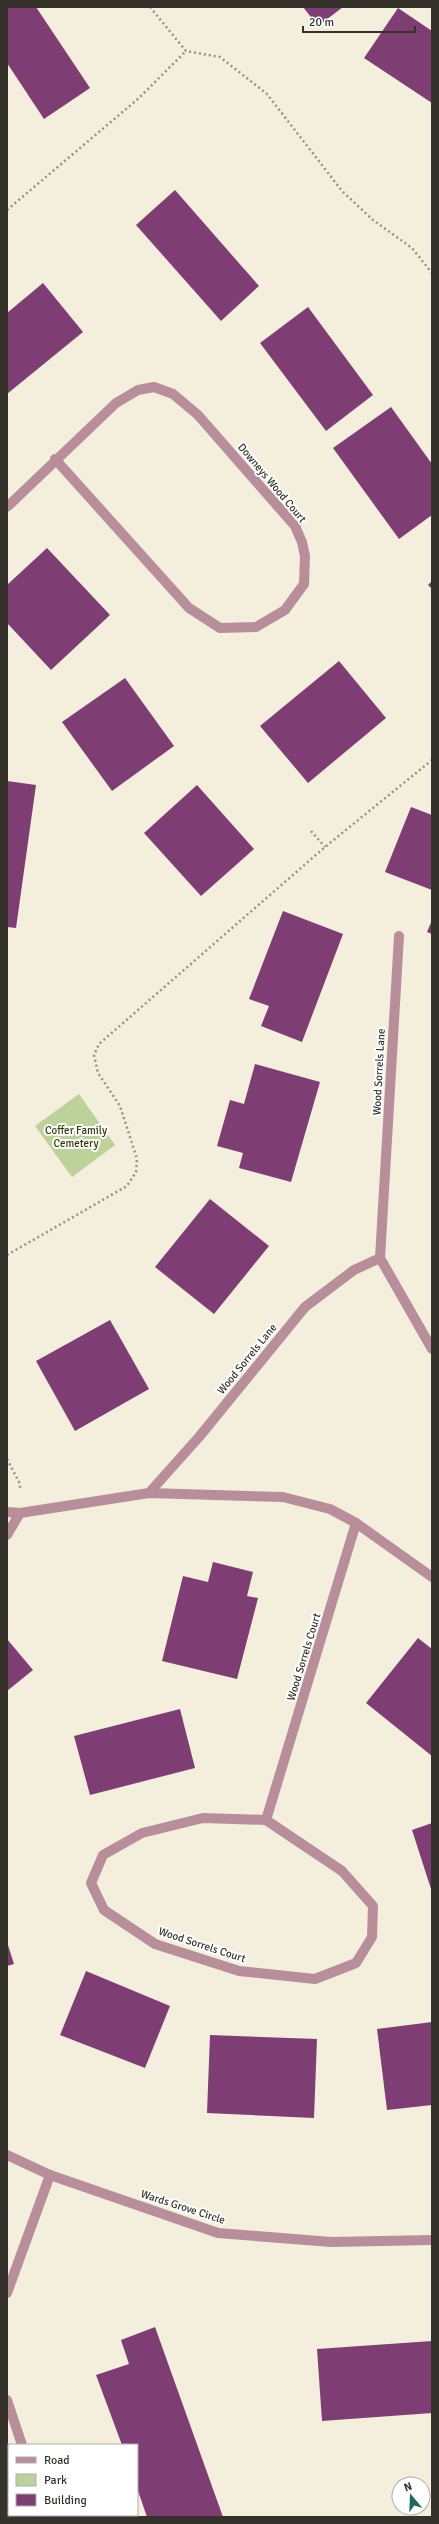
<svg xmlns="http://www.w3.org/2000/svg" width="439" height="2524" viewBox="0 0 439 2524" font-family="Signika,sans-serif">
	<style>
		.green { fill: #bdd19a }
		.building { fill: #7e3e74 }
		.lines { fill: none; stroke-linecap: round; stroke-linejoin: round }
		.path { stroke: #969285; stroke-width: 2.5; stroke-dasharray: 2 3; stroke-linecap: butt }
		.minor { stroke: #b78e99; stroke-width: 10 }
		.labels { text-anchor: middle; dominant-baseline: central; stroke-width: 4; stroke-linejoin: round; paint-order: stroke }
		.street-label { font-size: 11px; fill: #34322b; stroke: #fff }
		.park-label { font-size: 11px; fill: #2e3e00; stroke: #fff }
	</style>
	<rect width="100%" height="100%" fill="#f4eedc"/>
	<path class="green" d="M 79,1094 L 115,1145 L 72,1177 L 35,1126 Z"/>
	<g class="building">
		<path d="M 7,7 L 36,7 L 90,88 L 44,119 L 7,63 Z"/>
		<path d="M 303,7 L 343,7 L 318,26 Z"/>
		<path d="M 398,8 L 432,31 L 432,103 L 364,58 Z"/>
		<path d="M 175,190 L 259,286 L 221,321 L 136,225 Z"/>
		<path d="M 43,283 L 83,332 L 7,394 L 7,313 Z"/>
		<path d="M 308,307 L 373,395 L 326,431 L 260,343 Z"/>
		<path d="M 391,407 L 432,464 L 432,515 L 399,539 L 333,448 Z"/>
		<path d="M 47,548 L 110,615 L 51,670 L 7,623 L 7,585 Z"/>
		<path d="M 432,581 L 432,589 L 428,585 Z"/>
		<path d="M 339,661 L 386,718 L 308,783 L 260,726 Z"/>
		<path d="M 125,678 L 174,746 L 112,791 L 62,722 Z"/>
		<path d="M 7,781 L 36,785 L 16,928 L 7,927 Z"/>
		<path d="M 197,785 L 254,849 L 201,896 L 144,833 Z"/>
		<path d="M 411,807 L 432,815 L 432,890 L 385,872 Z"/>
		<path d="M 283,911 L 343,934 L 302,1042 L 261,1026 L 269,1006 L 249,999 Z"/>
		<path d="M 432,920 L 432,934 L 427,932 Z"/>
		<path d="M 255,1064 L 320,1082 L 291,1182 L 239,1168 L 243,1153 L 217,1146 L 230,1100 L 244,1104 Z"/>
		<path d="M 210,1199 L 269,1246 L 214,1314 L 155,1267 Z"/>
		<path d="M 110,1320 L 149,1389 L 75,1431 L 36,1361 Z"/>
		<path d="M 213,1562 L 253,1572 L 247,1596 L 258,1598 L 237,1679 L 162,1661 L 183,1576 L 208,1582 Z"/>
		<path d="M 418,1638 L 432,1649 L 432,1756 L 366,1703 Z"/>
		<path d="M 7,1639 L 33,1670 L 7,1691 Z"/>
		<path d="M 180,1709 L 195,1768 L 90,1795 L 74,1736 Z"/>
		<path d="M 432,1823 L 432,1892 L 412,1830 Z"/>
		<path d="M 7,1942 L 14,1964 L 7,1966 Z"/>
		<path d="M 86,1971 L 170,2006 L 145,2068 L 60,2035 Z"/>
		<path d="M 432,2022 L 432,2105 L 387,2110 L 377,2029 Z"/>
		<path d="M 210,2035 L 317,2039 L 314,2118 L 207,2113 Z"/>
		<path d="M 155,2327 L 223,2517 L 147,2517 L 137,2488 L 137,2445 L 122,2445 L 96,2375 L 129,2364 L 121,2340 Z"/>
		<path d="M 432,2341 L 432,2413 L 322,2421 L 317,2349 Z"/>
	</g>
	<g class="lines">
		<g class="path">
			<path d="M 150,7 L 186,51 L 220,57 L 267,94 L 342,191 L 373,220 L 412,248 L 432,273"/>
			<path d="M 7,210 L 139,98 L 186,51"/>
			<path d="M 311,831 L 325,847"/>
			<path d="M 7,1255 L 127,1186 L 136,1172 L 137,1159 L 120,1106 L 98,1073 L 94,1055 L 99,1044 L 325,847 L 432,760"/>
			<path d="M 7,1459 L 20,1484 L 20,1489"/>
		</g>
		<g class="minor">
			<path d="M 7,507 L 116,403 L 138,390 L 154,387 L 173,394 L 198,415 L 295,526 L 302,542 L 305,556 L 304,584 L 285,610 L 256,627 L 220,628 L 189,608 L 55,459"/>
			<path d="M 380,1258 L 432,1349"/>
			<path d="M 149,1493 L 199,1437 L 305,1307 L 354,1270 L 380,1258 L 399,936"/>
			<path d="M 7,1512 L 20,1513 L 149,1493 L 283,1497 L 330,1509 L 356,1523 L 432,1577"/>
			<path d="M 7,1535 L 20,1513"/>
			<path d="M 203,1818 L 266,1820 L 342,1871 L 373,1906 L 372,1937 L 356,1963 L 315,1979 L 239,1971 L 155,1944 L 104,1910 L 91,1883 L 103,1855 L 142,1833 Z"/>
			<path d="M 266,1820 L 356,1523"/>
			<path d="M 7,2155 L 50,2175 L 218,2233 L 331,2242 L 432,2240"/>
			<path d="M 7,2293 L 50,2175"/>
			<path d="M 7,2400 L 22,2445"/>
			<path d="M 45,2515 L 46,2517"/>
		</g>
	</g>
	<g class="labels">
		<g class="street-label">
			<text transform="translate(272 483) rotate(50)">Downeys Wood Court</text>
			<text transform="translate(379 1072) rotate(-87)">Wood Sorrels Lane</text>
			<text transform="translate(247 1359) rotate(-51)">Wood Sorrels Lane</text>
			<text transform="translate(304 1657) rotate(-73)">Wood Sorrels Court</text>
			<text transform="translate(202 1945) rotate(18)">Wood Sorrels Court</text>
			<text transform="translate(183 2207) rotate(18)">Wards Grove Circle</text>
		</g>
		<g class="park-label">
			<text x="76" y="1130">Coffer Family<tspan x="76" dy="13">Cemetery</tspan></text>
		</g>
	</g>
	<rect width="439" height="2524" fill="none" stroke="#34322b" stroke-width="16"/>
	<rect x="8" y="2444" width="130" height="72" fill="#ffffff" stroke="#aeadaa"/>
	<rect x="16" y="2457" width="20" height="6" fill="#b78e99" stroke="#aeadaa"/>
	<text x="44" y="2464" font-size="12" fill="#34322b">Road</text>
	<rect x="16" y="2474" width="20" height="12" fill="#bdd19a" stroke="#aeadaa"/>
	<text x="44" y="2484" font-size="12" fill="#34322b">Park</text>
	<rect x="16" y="2494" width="20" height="12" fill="#7e3e74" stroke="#aeadaa"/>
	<text x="44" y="2504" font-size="12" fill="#34322b">Building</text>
	<g transform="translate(411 2496) rotate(341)"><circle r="19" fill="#ffffff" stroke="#aeadaa"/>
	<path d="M0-3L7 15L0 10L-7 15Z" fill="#1c6863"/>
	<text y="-6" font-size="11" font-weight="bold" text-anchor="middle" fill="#34322b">N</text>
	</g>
	<path d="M303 26v6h112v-6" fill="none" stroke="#34322b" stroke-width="2"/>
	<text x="309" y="26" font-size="12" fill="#34322b" stroke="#ffffff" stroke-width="3" paint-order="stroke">20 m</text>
</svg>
